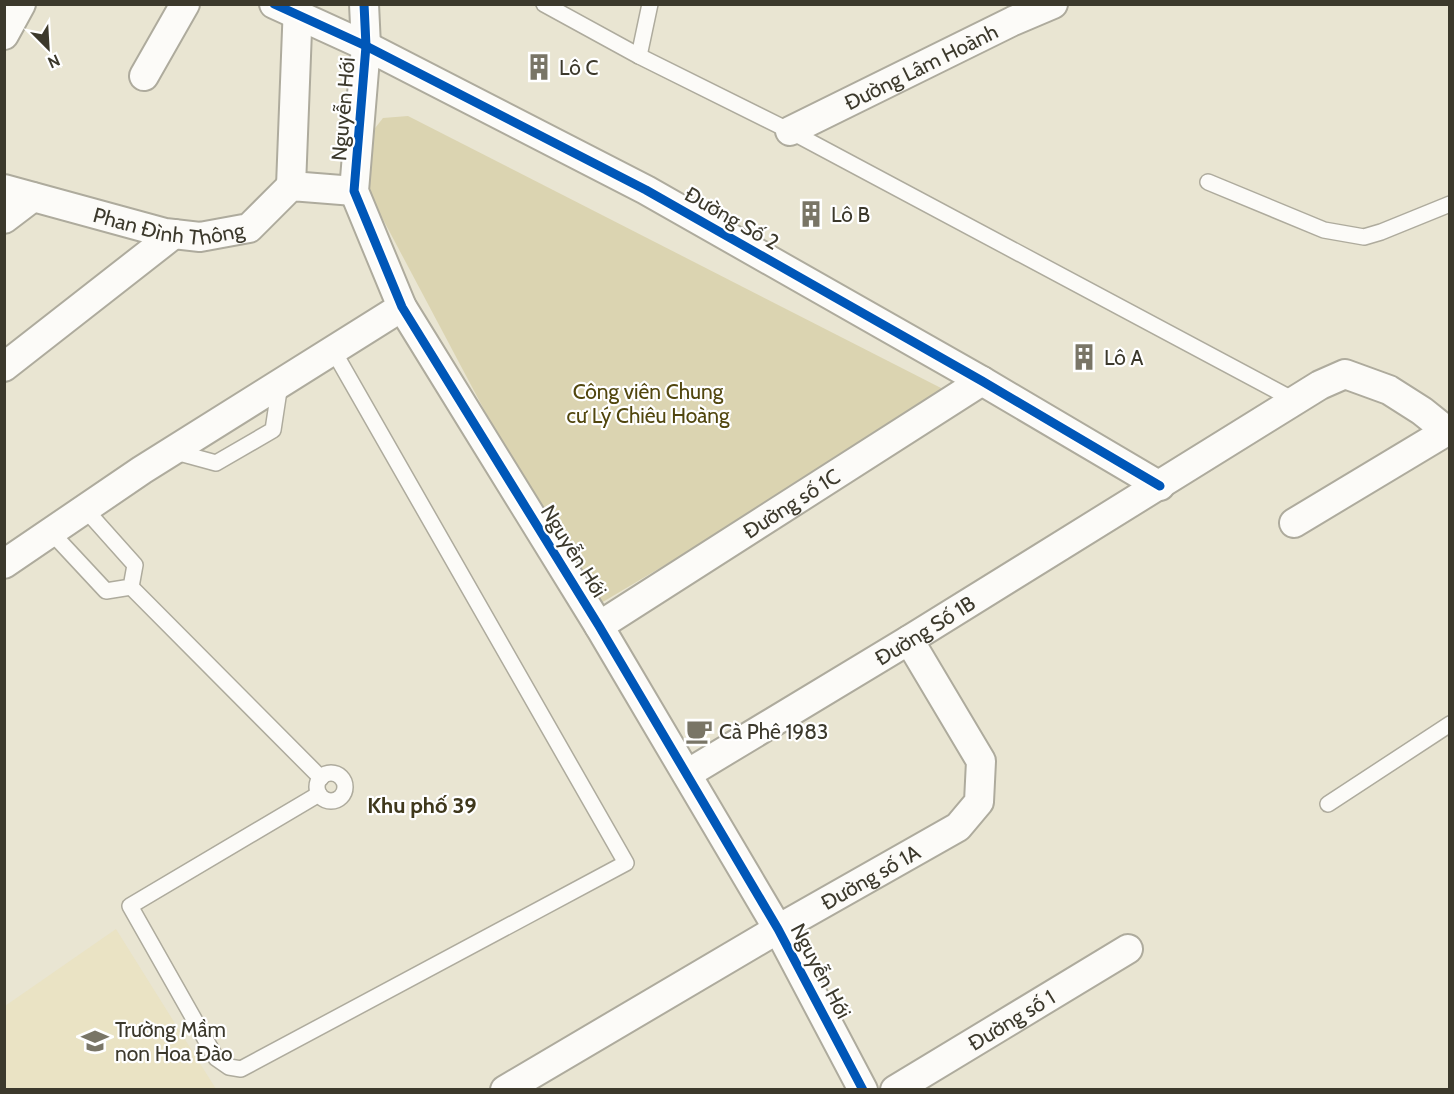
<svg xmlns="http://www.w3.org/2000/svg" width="1454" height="1094" viewBox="0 0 1454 1094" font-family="Cabin,sans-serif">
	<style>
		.built { fill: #eae3c4 }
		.park { fill: #dbd4b1 }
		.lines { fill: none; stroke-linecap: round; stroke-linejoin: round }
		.service-casing { stroke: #aeab9d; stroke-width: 18 }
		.minor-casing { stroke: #aeab9d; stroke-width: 32 }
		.service { stroke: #fcfbf8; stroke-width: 15 }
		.minor { stroke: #fcfbf8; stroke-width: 28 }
		.cycleway-casing { stroke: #fff; stroke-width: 13 }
		.cycleway { stroke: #0057b8; stroke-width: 9 }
		.labels { text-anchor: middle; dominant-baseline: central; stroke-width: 4.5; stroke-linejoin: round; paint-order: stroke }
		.street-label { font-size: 21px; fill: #3c392c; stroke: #fff }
		.poi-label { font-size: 21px; fill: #3c392c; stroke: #fff; text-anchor: start }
		.park-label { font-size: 21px; fill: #51460d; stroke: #fff }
		.neighbourhood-label { font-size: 22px; font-weight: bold; fill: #3f381c; stroke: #fff }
	</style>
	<rect width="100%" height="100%" fill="#e9e5d2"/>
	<path class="built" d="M 116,929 L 216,1089 L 5,1089 L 5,1006 Z"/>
	<path class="park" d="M 408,116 L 941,388 L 940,402 L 601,603 L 582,594 L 369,193 L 372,132 L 383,118 Z"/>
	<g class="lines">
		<defs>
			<g id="service">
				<path d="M 544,4 L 639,56 L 790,131 L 1294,400"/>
				<path d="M 639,56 L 650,4"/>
				<path d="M 1208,182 L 1324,230 L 1364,237 L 1381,232 L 1450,204"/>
				<path d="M 172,451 L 216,463 L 273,430 L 280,384"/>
				<path d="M 51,532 L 106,591 L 131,587 L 135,565 L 85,509"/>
				<path d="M 131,587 L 321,778"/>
				<circle cx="331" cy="787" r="14"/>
				<path d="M 319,794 L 130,906 L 216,1058 L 229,1067 L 241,1069 L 626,863 L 333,350"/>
				<path d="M 1328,804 L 1450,724"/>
			</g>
			<g id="minor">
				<path d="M 274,4 L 366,46 L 646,190 L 982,381 L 1160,486"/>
				<path d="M 364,4 L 366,46 L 354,191 L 402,307 L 599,626 L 778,929 L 863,1090"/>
				<path d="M 4,35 L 21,4"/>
				<path d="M 144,76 L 185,4"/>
				<path id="s1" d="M 790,131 L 1013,21 L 1053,4"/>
				<path d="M 291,186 L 298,4"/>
				<path id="s2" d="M 4,189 L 165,233 L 200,237 L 249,228 L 291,186 L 354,191"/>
				<path d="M 4,219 L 33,197"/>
				<path d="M 4,367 L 174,234"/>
				<path d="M 1294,523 L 1447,431"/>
				<path d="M 4,564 L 142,470 L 402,307"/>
				<path id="s3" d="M 599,626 L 982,381"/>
				<path id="s4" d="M 687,774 L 909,640 L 1320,385 L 1345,374 L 1389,390 L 1422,411 L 1447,431 L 1450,429"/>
				<path id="s5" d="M 505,1090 L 778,929 L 958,827 L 979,802 L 981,761 L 909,640"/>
				<path id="s6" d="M 895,1090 L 1128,949"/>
			</g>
		</defs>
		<use href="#service" class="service-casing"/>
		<use href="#minor" class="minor-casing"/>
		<use href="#service" class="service"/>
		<use href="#minor" class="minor"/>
		<defs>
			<g id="cycleway">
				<path d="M 274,4 L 366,46 L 646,190 L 982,381 L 1160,486"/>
				<path d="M 364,4 L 366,46 L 354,191 L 402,307 L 599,626 L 778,929 L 863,1090"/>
			</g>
		</defs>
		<use href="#cycleway" class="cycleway-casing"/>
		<use href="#cycleway" class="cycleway"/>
	</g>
	<defs>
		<symbol id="building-bare" viewBox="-9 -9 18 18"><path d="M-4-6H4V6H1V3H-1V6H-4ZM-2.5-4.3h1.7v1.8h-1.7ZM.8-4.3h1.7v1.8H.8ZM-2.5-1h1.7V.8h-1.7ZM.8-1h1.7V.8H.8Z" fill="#797566" stroke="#fff" stroke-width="2.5" paint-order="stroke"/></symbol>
		<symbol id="cafe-bare" viewBox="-9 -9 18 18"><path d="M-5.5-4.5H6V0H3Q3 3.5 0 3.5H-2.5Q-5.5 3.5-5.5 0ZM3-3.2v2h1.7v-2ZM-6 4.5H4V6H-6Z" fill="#797566" stroke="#fff" stroke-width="2.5" paint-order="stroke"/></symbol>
		<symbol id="school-bare" viewBox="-9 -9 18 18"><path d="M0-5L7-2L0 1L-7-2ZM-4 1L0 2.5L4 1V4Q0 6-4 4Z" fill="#797566" stroke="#fff" stroke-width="2.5" paint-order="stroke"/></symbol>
	</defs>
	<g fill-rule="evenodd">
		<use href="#building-bare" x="520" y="48" width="38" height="38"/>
		<use href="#building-bare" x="792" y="195" width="38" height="38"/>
		<use href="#building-bare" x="1065" y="338" width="38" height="38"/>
		<use href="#cafe-bare" x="680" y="712" width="38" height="38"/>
		<use href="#school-bare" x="76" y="1022" width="38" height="38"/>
	</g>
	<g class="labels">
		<g class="street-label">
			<text stroke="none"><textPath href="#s1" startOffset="146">Đường Lâm Hoành</textPath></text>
			<text transform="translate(343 109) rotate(-85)">Nguyễn Hới</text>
			<text stroke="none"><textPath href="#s2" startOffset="170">Phan Đình Thông</textPath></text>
			<text transform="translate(732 218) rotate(30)">Đường Số 2</text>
			<text stroke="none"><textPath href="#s3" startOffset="228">Đường số 1C</textPath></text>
			<text transform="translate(574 551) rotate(58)">Nguyễn Hới</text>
			<text stroke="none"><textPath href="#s4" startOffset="278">Đường Số 1B</textPath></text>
			<text stroke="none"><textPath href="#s5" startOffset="423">Đường số 1A</textPath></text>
			<text transform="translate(821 971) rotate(62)">Nguyễn Hới</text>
			<text stroke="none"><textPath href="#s6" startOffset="136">Đường số 1</textPath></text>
		</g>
		<g class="poi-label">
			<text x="559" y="67">Lô C</text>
			<text x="831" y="214">Lô B</text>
			<text x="1104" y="357">Lô A</text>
			<text x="719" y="731">Cà Phê 1983</text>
			<text x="115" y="1029">Trường Mầm<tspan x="115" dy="24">non Hoa Đào</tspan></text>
		</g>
		<g class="park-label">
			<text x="648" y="391">Công viên Chung<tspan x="648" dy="24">cư Lý Chiêu Hoàng</tspan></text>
		</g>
		<g class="neighbourhood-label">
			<text x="422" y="805">Khu phố 39</text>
		</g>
	</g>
	<rect width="1454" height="1094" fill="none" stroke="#3c392c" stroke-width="12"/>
	<g transform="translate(48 48) rotate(156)" stroke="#ffffff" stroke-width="4.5" paint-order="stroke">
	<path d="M0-4.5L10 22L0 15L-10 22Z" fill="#3c392c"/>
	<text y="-9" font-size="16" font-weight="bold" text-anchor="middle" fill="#3c392c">N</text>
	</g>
</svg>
